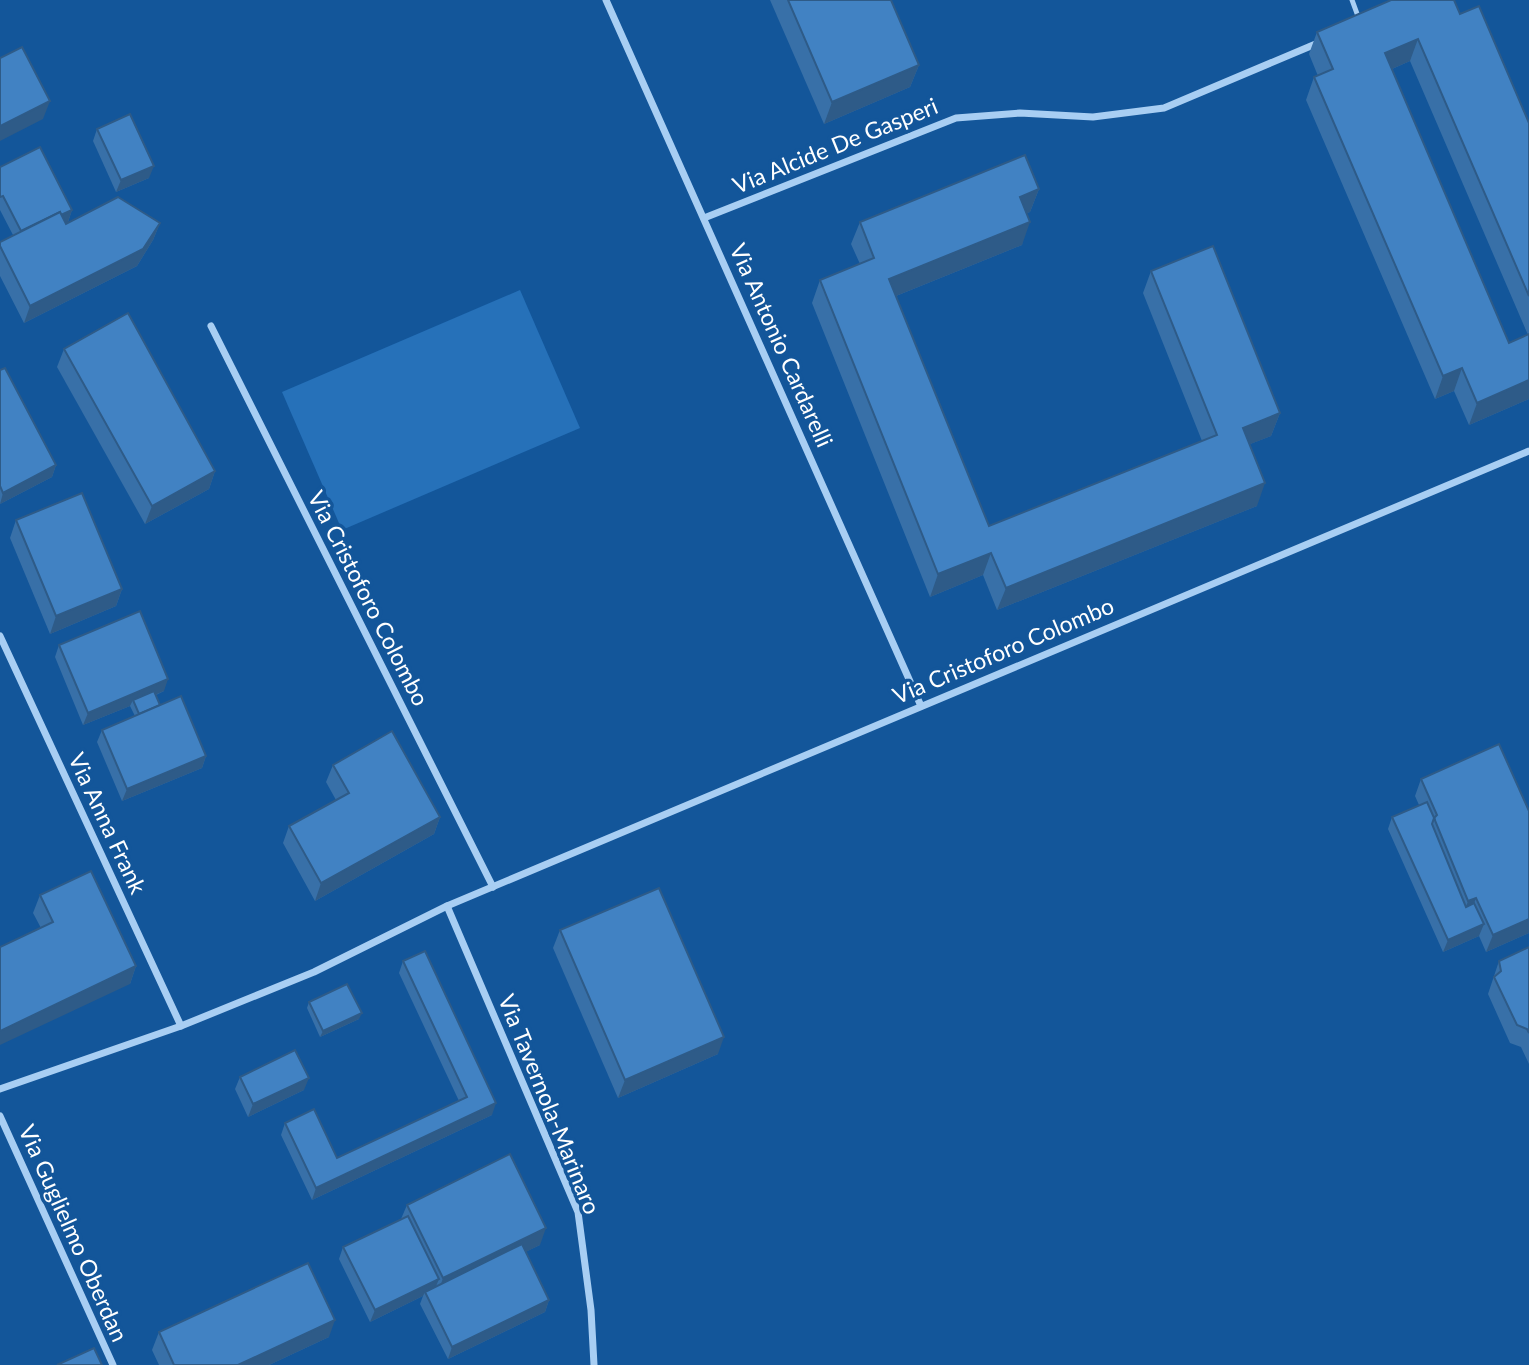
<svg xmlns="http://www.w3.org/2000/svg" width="1529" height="1365" viewBox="0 0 1529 1365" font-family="Lato,sans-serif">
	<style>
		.green { fill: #2671b9 }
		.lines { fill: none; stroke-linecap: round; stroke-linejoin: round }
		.service { stroke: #a8cef3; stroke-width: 5 }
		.minor { stroke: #a8cef3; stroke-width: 7 }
		.wall { fill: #3870a8; fill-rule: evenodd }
		.shaded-wall { fill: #2e5b88 }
		.building { fill: #4182c3; stroke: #2e5b88; stroke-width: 2 }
		.labels { text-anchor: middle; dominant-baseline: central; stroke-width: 7; stroke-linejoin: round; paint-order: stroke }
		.street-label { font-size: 23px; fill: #fff; stroke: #13569a }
	</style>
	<rect width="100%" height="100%" fill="#13569a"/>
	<path class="green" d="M 520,290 L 580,428 L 342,530 L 282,392 Z"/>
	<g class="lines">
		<path class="service" d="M 1352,0 L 1359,19"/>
		<g class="minor">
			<path d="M 606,0 L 921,706"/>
			<path d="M 704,218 L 956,118 L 1020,113 L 1093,117 L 1164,108 L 1318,43"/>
			<path d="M 211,326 L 493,887"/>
			<path d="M 0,636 L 181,1026"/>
			<path d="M 447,906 L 578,1212 L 591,1310 L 594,1365"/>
			<path d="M 0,1089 L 181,1026 L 314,972 L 447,906 L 1529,451"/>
			<path d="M 0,1116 L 113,1365"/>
		</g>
	</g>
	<g class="wall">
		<path d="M 770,0 L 891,0 L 919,65 L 910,87 L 824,124 Z"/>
		<path d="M 1460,14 L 1529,123 L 1529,399 L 1469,425 L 1454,391 L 1435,399 L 1306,100 L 1314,77 L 1318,76 L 1309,54 L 1317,32 ZM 1410,61 L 1528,335 L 1509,343 L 1392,69 Z"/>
		<path d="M 97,129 L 149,178 L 116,192 L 93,141 Z"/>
		<path d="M 0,167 L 72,210 L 68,222 L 65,223 L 66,224 L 160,223 L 153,240 L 137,266 L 24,323 L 0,276 L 0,242 L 13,235 L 0,210 Z"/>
		<path d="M 1039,189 L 1030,212 L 1027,213 L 1022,245 L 896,296 L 989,526 L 1202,441 L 1143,293 L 1151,271 L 1280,413 L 1271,436 L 1250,444 L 1257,506 L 997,610 L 983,575 L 930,597 L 812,303 L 820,280 L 860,264 L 851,244 L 860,222 Z"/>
		<path d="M 64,349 L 215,471 L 209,489 L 145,524 L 57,367 Z"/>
		<path d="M 0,370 L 56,465 L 52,477 L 0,504 Z"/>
		<path d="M 16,520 L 122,589 L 116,606 L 50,634 L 10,538 Z"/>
		<path d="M 59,645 L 164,691 L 156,695 L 160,705 L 206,756 L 202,768 L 122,801 L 97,742 L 102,730 L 135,716 L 130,706 L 83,725 L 55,657 Z"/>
		<path d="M 333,765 L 440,817 L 434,834 L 315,901 L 283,843 L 289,826 L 336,800 L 326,782 Z"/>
		<path d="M 1421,779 L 1529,933 L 1486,952 L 1479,936 L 1443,952 L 1388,829 L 1392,817 L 1419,805 L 1415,796 Z"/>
		<path d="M 40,895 L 136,966 L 130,984 L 41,928 L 33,913 Z"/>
		<path d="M 560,930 L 718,1054 L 618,1098 L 553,948 Z"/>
		<path d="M 1529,947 L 1529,1064 L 1521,1047 L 1510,1043 L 1488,994 L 1499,961 Z"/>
		<path d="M 403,961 L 492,1115 L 312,1200 L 281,1135 L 285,1123 L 337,1158 L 459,1101 L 399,973 Z"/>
		<path d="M 309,1002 L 359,1019 L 320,1037 L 307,1008 Z"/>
		<path d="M 240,1077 L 304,1090 L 248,1117 L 235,1089 Z"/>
		<path d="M 407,1205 L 540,1245 L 525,1252 L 549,1300 L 545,1312 L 448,1359 L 420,1304 L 423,1296 L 370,1322 L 339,1259 L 343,1247 L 401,1219 Z"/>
		<path d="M 159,1332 L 329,1337 L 269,1365 L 159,1365 L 152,1350 Z"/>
	</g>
	<g class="shaded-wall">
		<path d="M 1418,39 L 1410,61 L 1376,76 L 1385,53 Z"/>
		<path d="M 919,65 L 910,87 L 824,124 L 832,102 Z"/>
		<path d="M 50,101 L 43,119 L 0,141 L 0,126 Z"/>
		<path d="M 154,166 L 149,178 L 116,192 L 121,180 Z"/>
		<path d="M 1039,189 L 1030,212 L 1012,219 L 1020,197 Z"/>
		<path d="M 72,210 L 68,222 L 19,247 L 23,235 Z"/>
		<path d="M 1030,222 L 1022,245 L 881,302 L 889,279 Z"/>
		<path d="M 160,223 L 153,240 L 137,266 L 24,323 L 30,306 Z"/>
		<path d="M 1462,368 L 1454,391 L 1435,399 L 1443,376 Z"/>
		<path d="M 1529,380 L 1529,399 L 1469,425 L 1477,403 Z"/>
		<path d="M 1280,413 L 1271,436 L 1235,450 L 1243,428 Z"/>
		<path d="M 56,465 L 52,477 L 0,504 L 3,493 Z"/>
		<path d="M 215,471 L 209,489 L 145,524 L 152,506 Z"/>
		<path d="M 1265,483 L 1257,506 L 997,610 L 1006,588 Z"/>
		<path d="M 991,553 L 983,575 L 930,597 L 938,574 Z"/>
		<path d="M 122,589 L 116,606 L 50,634 L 56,616 Z"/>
		<path d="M 168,679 L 164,691 L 134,704 L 133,700 L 130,706 L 83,725 L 88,713 Z"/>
		<path d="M 206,756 L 202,768 L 122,801 L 127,789 Z"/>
		<path d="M 440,817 L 434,834 L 315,901 L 321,883 Z"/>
		<path d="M 1476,898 L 1470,915 L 1462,919 L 1468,901 Z"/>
		<path d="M 1529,919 L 1529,933 L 1486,952 L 1493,935 Z"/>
		<path d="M 1484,924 L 1479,936 L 1443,952 L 1448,940 Z"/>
		<path d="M 136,966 L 130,984 L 0,1045 L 0,1031 Z"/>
		<path d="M 362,1013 L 359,1019 L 320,1037 L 323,1031 Z"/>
		<path d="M 724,1037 L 718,1054 L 618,1098 L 625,1080 Z"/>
		<path d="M 309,1078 L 304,1090 L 248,1117 L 253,1104 Z"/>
		<path d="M 496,1103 L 492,1115 L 312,1200 L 316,1188 Z"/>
		<path d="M 546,1228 L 540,1245 L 437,1296 L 443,1278 Z"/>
		<path d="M 439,1279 L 434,1291 L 425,1292 L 423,1296 L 370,1322 L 375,1310 Z"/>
		<path d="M 549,1300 L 545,1312 L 448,1359 L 452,1347 Z"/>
		<path d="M 335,1320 L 329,1337 L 269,1365 L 238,1365 Z"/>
	</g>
	<g class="building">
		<path d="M 788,0 L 891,0 L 919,65 L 832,102 Z"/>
		<path d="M 1391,0 L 1454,0 L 1460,14 L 1479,6 L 1529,123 L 1529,296 L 1418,39 L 1385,53 L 1509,343 L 1529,334 L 1529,380 L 1477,403 L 1462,368 L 1443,376 L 1314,77 L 1333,69 L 1317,32 Z"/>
		<path d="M 22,47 L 50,101 L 0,126 L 0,58 Z"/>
		<path d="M 130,114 L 154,166 L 121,180 L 97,129 Z"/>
		<path d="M 40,147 L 72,210 L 61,215 L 60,212 L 21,231 L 3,196 L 0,197 L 0,167 Z"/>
		<path d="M 1025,155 L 1039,189 L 1020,197 L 1030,222 L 889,279 L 989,526 L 1217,435 L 1151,271 L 1213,246 L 1280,413 L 1243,428 L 1265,483 L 1006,588 L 991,553 L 938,574 L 820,280 L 874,258 L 860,222 Z"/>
		<path d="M 118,197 L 160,223 L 143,249 L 30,306 L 0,246 L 0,242 L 60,212 L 66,224 Z"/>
		<path d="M 128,313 L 215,471 L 152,506 L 64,349 Z"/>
		<path d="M 5,368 L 56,465 L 3,493 L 0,486 L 0,370 Z"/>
		<path d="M 82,493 L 122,589 L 56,616 L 16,520 Z"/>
		<path d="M 140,611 L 168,679 L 88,713 L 59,645 Z"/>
		<path d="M 154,691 L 160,705 L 139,714 L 133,700 Z"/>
		<path d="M 181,696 L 206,756 L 127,789 L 102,730 Z"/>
		<path d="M 392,731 L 440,817 L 321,883 L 289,826 L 349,793 L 333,765 Z"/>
		<path d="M 1499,744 L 1529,811 L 1529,919 L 1493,935 L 1476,898 L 1468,901 L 1434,818 L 1437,815 L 1421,779 Z"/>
		<path d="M 1427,802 L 1435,820 L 1434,818 L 1432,824 L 1466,907 L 1474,903 L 1484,924 L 1448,940 L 1392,817 Z"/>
		<path d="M 91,871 L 136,966 L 0,1031 L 0,947 L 53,922 L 40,895 Z"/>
		<path d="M 659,888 L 724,1037 L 625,1080 L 560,930 Z"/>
		<path d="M 1529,947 L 1529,1033 L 1527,1029 L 1517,1025 L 1494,977 L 1501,971 L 1499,961 Z"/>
		<path d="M 425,951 L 496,1103 L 316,1188 L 285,1123 L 314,1109 L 337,1158 L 467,1097 L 403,961 Z"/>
		<path d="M 347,984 L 362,1013 L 323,1031 L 309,1002 Z"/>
		<path d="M 295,1050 L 309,1078 L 253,1104 L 240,1077 Z"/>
		<path d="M 510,1154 L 546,1228 L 443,1278 L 407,1205 Z"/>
		<path d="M 408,1216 L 439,1279 L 375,1310 L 343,1247 Z"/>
		<path d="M 522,1244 L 549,1300 L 452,1347 L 425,1292 Z"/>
		<path d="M 308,1263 L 335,1320 L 238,1365 L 174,1365 L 159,1332 Z"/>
		<path d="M 94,1348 L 102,1365 L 57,1365 Z"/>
	</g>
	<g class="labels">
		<g class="street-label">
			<text transform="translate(835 145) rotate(-22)">Via Alcide De Gasperi</text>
			<text transform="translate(782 345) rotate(66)">Via Antonio Cardarelli</text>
			<text transform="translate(369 598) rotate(63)">Via Cristoforo Colombo</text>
			<text transform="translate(1003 650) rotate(-23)">Via Cristoforo Colombo</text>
			<text transform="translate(108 823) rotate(65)">Via Anna Frank</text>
			<text transform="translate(550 1104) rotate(68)">Via Tavernola-Marinaro</text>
			<text transform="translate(74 1233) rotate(66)">Via Guglielmo Oberdan</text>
		</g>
	</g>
</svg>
